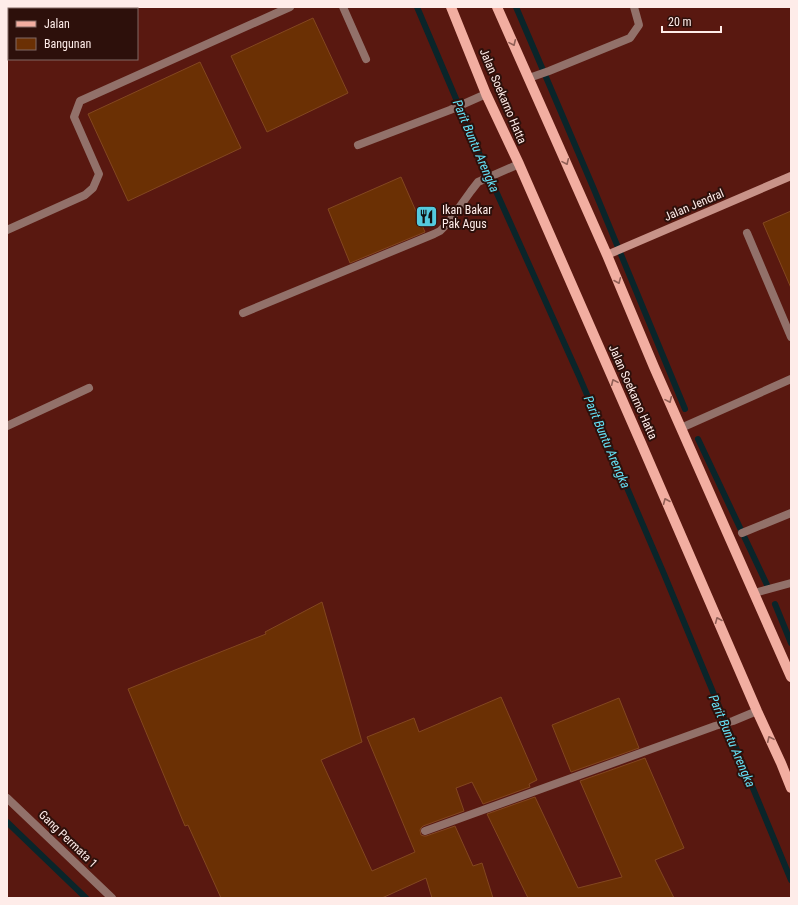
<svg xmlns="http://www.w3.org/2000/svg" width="798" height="905" viewBox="0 0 798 905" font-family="'Roboto Condensed',sans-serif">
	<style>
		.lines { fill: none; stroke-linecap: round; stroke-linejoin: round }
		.stream { stroke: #0a252a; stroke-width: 6 }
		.building { fill: #6b3004; stroke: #834720 }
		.lane { stroke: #92716a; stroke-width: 8 }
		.street { stroke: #92716a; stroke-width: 8 }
		.secondary { stroke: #c89389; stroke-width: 8 }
		.primary { stroke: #f2aea1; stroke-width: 10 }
		.oneway { stroke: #905f56 }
		.labels { text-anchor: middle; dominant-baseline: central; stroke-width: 4; stroke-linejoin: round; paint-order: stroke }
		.street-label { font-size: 12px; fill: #feece9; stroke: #2d100b }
		.poi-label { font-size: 12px; fill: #feece9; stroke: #2d100b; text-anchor: start }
		.water-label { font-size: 13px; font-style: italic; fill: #64e1f6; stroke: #2d100b }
	</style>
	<rect width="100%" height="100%" fill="#591810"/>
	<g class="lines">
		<g class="stream">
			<path d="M 417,7 L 482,160 L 579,376 L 664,574 L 791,880"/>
			<path d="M 516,7 L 593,187 L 685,409"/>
			<path d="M 698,439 L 768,587"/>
			<path d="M 775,604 L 791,643"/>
			<path d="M 7,822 L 86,898"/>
		</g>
	</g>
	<g class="building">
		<path d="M 313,18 L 348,93 L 267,132 L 231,56 Z"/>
		<path d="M 200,62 L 241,148 L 128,201 L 88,114 Z"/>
		<path d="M 401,177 L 425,232 L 350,263 L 328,209 Z"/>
		<path d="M 791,211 L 791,288 L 763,223 Z"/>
		<path d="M 322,602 L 362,742 L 321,760 L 372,871 L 415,852 L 367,737 L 414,718 L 419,732 L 501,697 L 537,780 L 529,784 L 530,787 L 483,804 L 472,782 L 456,788 L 464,811 L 423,826 L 421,828 L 420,830 L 421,835 L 424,836 L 426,836 L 455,826 L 473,866 L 482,863 L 493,898 L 432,898 L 426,878 L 382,898 L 221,898 L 188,825 L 185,826 L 128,689 L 180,668 L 266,634 L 265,632 Z"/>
		<path d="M 619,698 L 639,748 L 571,772 L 552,725 Z"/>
		<path d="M 645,758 L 684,848 L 655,860 L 674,898 L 528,898 L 487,814 L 535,797 L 578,888 L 622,877 L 580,781 Z"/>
	</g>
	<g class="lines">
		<g class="lane">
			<path d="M 343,7 L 366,59"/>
			<path d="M 529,78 L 549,71 L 630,38 L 639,25 L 634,7"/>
			<path d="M 358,145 L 450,110 L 486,94"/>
			<path d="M 7,230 L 85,195 L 93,188 L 99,174 L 74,117 L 80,101 L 290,7"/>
			<path d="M 747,233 L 791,337"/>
			<path d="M 243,313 L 434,234 L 440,231 L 448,223 L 471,191 L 478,182 L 519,164"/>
			<path d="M 7,426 L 89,388"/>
			<path d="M 681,428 L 791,379"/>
			<path d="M 742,533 L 791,513"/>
			<path d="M 754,593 L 791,583"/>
		</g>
		<g class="street">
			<path d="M 7,798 L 112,898"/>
			<path d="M 425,831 L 715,726 L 733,721 L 757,711"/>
		</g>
		<path class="secondary" d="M 607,255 L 791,176"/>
		<g class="primary">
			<path d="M 451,7 L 486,94 L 519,164 L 641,443 L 757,711 L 781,763 L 791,788"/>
			<path d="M 497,7 L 607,255 L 654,367 L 791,677"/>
		</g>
	</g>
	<defs><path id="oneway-chevron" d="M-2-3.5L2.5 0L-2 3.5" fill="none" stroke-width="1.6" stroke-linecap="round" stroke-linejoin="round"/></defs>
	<g class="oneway">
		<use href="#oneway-chevron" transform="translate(513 43) rotate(66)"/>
		<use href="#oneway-chevron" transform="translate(566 162) rotate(66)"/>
		<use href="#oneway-chevron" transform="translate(618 281) rotate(67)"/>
		<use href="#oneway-chevron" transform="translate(614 382) rotate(-114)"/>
		<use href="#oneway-chevron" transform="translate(669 400) rotate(66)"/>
		<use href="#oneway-chevron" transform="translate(666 501) rotate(-113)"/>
		<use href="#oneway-chevron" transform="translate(718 620) rotate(-113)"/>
		<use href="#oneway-chevron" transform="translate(770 739) rotate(-115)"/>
	</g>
	<defs>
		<symbol id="restaurant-square" viewBox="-11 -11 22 22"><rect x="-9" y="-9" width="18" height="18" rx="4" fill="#54cade" stroke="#2d100b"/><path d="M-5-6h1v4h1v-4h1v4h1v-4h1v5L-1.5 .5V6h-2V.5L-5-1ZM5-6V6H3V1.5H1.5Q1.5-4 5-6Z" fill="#111"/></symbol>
	</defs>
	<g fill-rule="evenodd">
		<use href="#restaurant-square" x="414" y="204" width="25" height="25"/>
	</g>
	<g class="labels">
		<g class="street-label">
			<text transform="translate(503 96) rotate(67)">Jalan Soekarno Hatta</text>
			<text transform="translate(694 205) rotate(-23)">Jalan Jendral</text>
			<text transform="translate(633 392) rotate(66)">Jalan Soekarno Hatta</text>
			<text transform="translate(68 839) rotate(44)">Gang Permata 1</text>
		</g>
		<g class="poi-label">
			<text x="442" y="210">Ikan Bakar<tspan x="442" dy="14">Pak Agus</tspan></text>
		</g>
		<g class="water-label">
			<text transform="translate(476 146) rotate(67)">Parit Buntu Arengka</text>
			<text transform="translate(607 442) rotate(67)">Parit Buntu Arengka</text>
			<text transform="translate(732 741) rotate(67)">Parit Buntu Arengka</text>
		</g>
	</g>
	<rect width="798" height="905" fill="none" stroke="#feece9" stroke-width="16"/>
	<rect x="8" y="8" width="130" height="52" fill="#2d100b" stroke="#816864"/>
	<rect x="16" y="21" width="20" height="6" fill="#f2aea1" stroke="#816864"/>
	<text x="44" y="28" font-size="12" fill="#feece9">Jalan</text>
	<rect x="16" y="38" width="20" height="12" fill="#6b3004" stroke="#816864"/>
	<text x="44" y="48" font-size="12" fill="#feece9">Bangunan</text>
	<path d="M662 26v6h59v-6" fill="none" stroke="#feece9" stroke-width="2"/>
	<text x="668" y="26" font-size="12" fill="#feece9" stroke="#2d100b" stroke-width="3" paint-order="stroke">20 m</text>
</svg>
